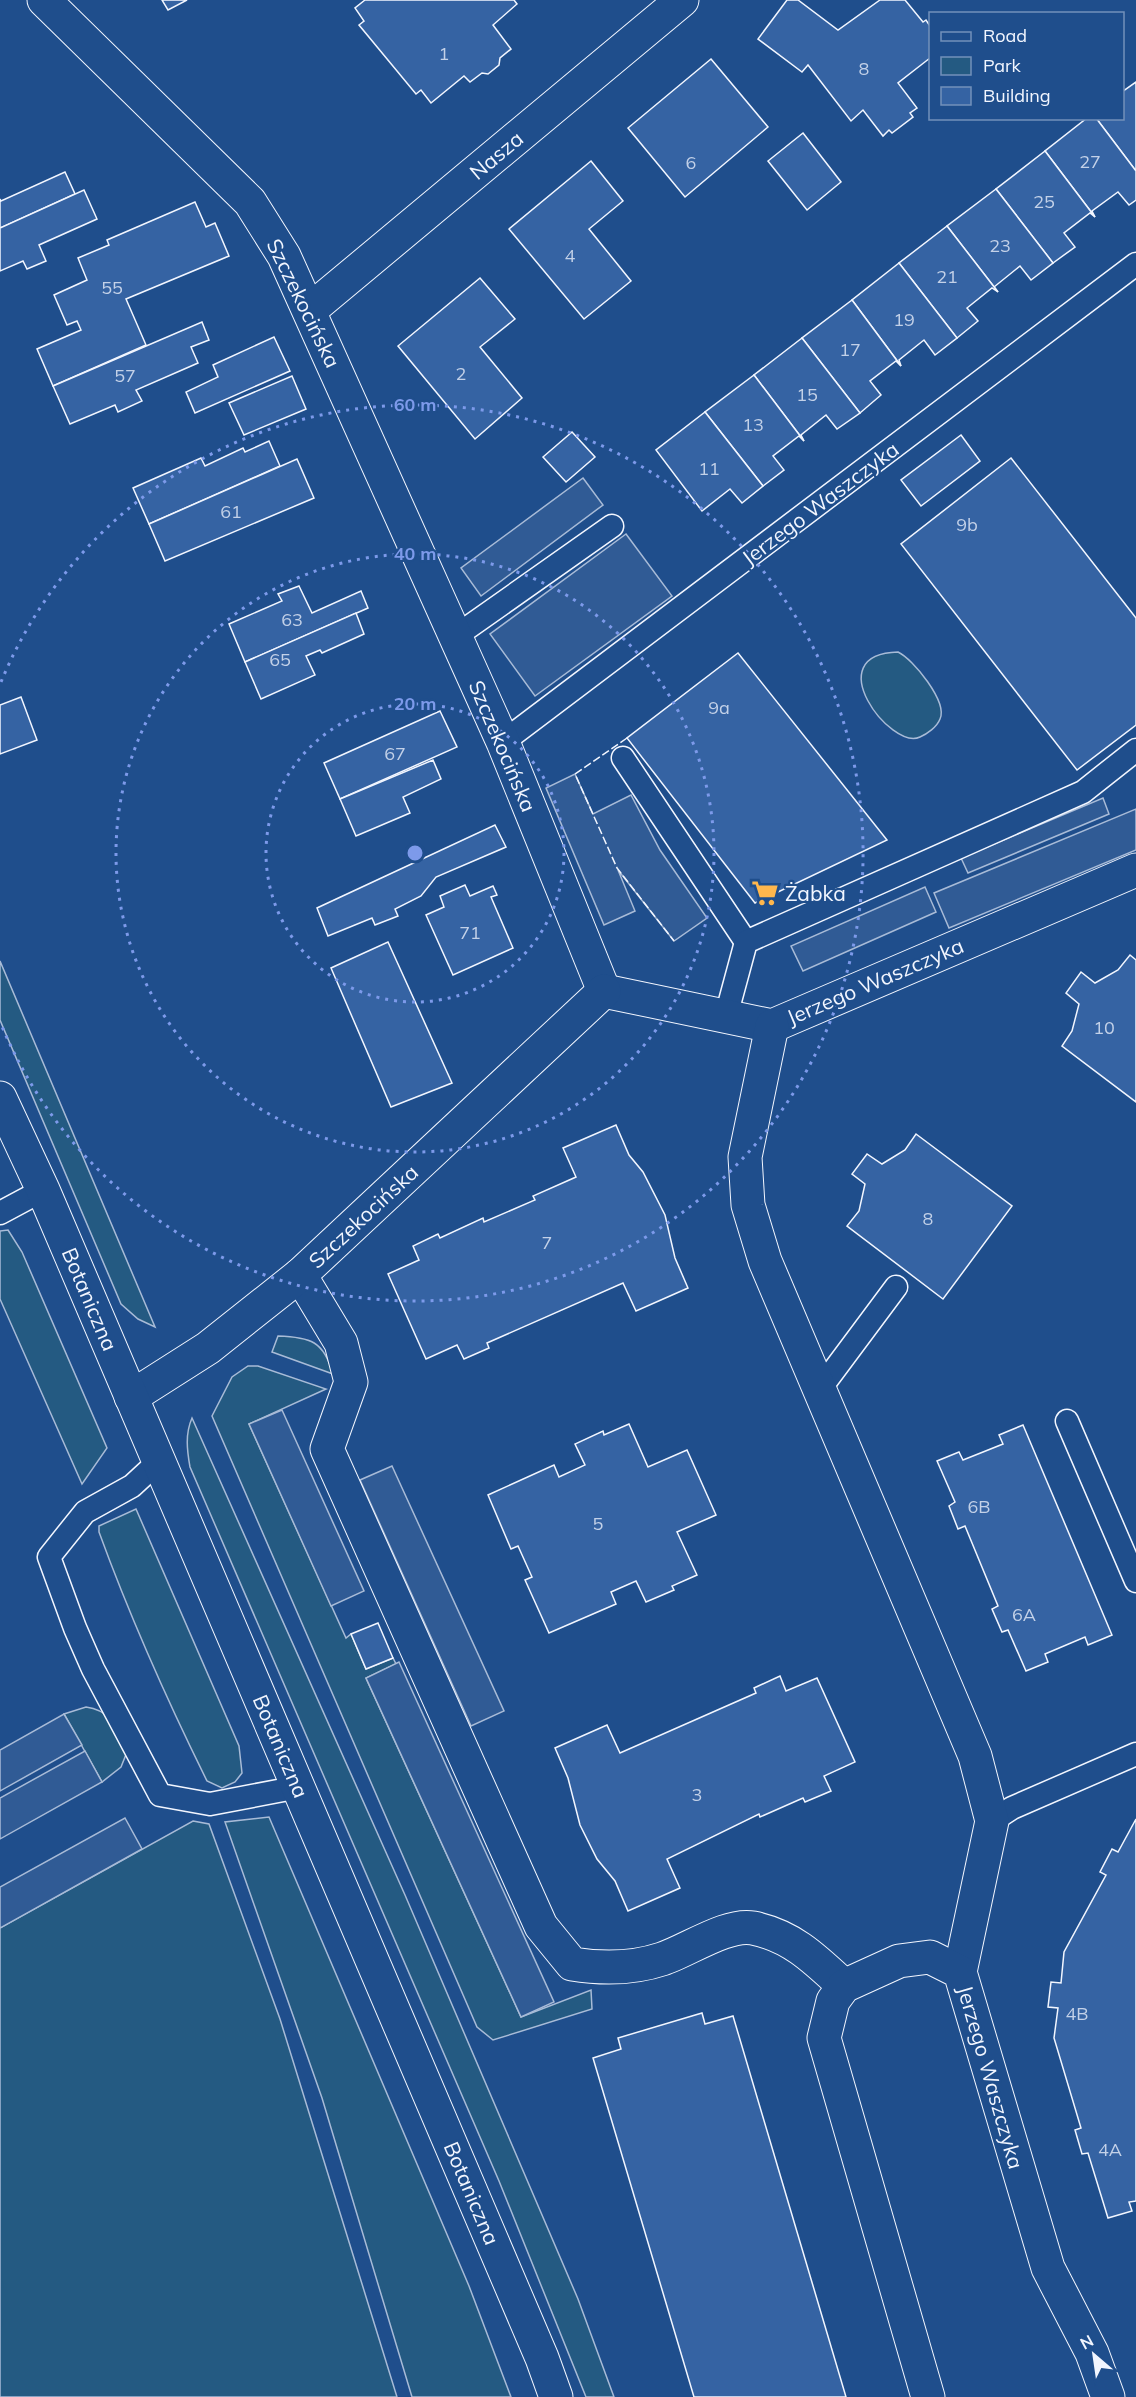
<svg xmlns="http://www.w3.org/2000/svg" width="1136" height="2397" viewBox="0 0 1136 2397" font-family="Mulish,sans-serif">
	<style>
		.green { fill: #245a82; stroke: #a8bbd7; stroke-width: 1.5 }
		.parking { fill: #305b95; stroke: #a8bbd7; stroke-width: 1.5 }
		.building { fill: #3563a3; stroke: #f2f6ff; stroke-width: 1.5 }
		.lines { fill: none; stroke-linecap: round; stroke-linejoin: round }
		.service-casing { stroke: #f2f6ff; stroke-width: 25 }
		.minor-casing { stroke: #f2f6ff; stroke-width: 35 }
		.secondary-casing { stroke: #f2f6ff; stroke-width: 35 }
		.service { stroke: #1f4e8c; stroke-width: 22 }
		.minor { stroke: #1f4e8c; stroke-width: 33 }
		.secondary { stroke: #1f4e8c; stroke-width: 33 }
		.fence { stroke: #f2f6ff; stroke-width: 1.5; stroke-dasharray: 8 3; stroke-linecap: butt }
		.ring { fill: none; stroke: #7d9aea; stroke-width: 3; stroke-dasharray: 3 6 }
		.labels { text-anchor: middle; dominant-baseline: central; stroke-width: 4.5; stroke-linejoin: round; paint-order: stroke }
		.number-label { font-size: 18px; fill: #c3d1e8 }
		.street-label { font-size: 21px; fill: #f2f6ff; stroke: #1f4e8c }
		.poi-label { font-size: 21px; fill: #f2f6ff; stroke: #1f4e8c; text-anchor: start }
		.centre { fill: #7d9aea; stroke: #1f4e8c; stroke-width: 3 }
		.ring-label { font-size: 18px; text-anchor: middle; font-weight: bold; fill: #7d9aea; stroke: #1f4e8c; stroke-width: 4.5; stroke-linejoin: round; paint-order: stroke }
	</style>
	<rect width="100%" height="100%" fill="#1f4e8c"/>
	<g class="green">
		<path d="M 898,652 C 913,659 948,702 940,719 C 937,727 927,734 920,737 C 891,751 817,654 898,652 Z"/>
		<path d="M 0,961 L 155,1327 L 138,1319 L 121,1304 L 0,1020 Z"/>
		<path d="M 8,1230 L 22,1252 L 107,1448 L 82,1484 L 0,1299 L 0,1231 Z"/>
		<path d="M 278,1336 C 310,1337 324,1341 333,1374 L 272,1352 Z"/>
		<path d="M 248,1366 L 258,1366 L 326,1389 L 249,1424 L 346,1638 L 351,1634 L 366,1669 L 393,1658 L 396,1664 L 366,1678 L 521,2017 L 591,1990 L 592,2009 L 493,2040 L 477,2027 L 212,1416 L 232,1377 Z"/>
		<path d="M 192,1418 L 405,1895 L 578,2299 L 614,2397 L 586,2397 L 499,2181 L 190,1467 C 187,1450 185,1434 192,1418 Z"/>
		<path d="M 136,1509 L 239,1746 L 242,1773 L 235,1782 L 222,1788 L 207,1781 C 167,1700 130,1617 99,1532 L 99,1526 Z"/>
		<path d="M 86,1707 C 114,1711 116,1730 127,1752 L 121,1767 L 102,1782 L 64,1714 Z"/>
		<path d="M 269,1817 L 469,2286 L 511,2397 L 412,2397 L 322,2098 L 225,1822 Z"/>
		<path d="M 193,1821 L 209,1824 L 280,2019 L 397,2397 L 0,2397 L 0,1928 Z"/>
	</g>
	<g class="parking">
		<path d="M 583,478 L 603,505 L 481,596 L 461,568 Z"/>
		<path d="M 626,534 L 672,596 L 535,696 L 490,634 Z"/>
		<path d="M 575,774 L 593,814 L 631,795 L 660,850 L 707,918 L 674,941 L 618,870 L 635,911 L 604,925 L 546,788 Z"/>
		<path d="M 1103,798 L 1109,814 L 968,873 L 961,858 Z"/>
		<path d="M 1136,809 L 1136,850 L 949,928 L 934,893 Z"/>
		<path d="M 925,887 L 936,912 L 803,971 L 791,946 Z"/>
		<path d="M 282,1410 L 364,1591 L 331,1606 L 249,1424 Z"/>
		<path d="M 392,1466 L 504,1711 L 471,1726 L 360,1480 Z"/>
		<path d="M 399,1662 L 554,2002 L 521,2017 L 366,1678 Z"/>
		<path d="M 64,1714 L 82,1745 L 0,1791 L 0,1750 Z"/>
		<path d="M 85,1751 L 102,1782 L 0,1839 L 0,1798 Z"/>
		<path d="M 125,1818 L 142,1849 L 0,1928 L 0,1887 Z"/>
	</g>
	<g class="building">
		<path d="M 162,0 L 187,0 L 168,10 Z"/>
		<path d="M 365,0 L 514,0 L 517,4 L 493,25 L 511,49 L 500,58 L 499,65 L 488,74 L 482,73 L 470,82 L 464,76 L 431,103 L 421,90 L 416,94 L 359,25 L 364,21 L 355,8 Z"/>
		<path d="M 787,0 L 798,0 L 838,30 L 880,0 L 905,0 L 923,22 L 926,20 L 930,26 L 930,58 L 898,83 L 917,108 L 910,113 L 913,117 L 892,133 L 889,130 L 883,136 L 863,110 L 851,121 L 808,65 L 802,72 L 758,39 Z"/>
		<path d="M 711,59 L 768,127 L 685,197 L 628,128 Z"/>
		<path d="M 1136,82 L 1136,171 L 1096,118 L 1122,118 L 1122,92 Z"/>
		<path d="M 1087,118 L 1096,118 L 1136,171 L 1136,200 L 1129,205 L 1118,192 L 1092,211 L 1095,217 L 1045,151 Z"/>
		<path d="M 803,133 L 841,182 L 807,210 L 768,161 Z"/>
		<path d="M 1045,151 L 1095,217 L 1090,213 L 1064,233 L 1075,247 L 1053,263 L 996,189 Z"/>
		<path d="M 591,161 L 623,201 L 589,229 L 631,281 L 584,319 L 509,229 Z"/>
		<path d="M 65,172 L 75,194 L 0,228 L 0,199 L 1,201 Z"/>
		<path d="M 996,189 L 1053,263 L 1031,280 L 1020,266 L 994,287 L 998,292 L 947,226 Z"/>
		<path d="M 84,190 L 97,219 L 39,245 L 46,261 L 27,269 L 23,261 L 0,271 L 0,228 Z"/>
		<path d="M 195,202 L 206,227 L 215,223 L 229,256 L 126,299 L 146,345 L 53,386 L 37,349 L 81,330 L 77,321 L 67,325 L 54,295 L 87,280 L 78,258 L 109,245 L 107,240 Z"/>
		<path d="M 947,226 L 998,292 L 992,288 L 967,308 L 978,321 L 957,338 L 899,263 Z"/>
		<path d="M 899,263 L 957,338 L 935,355 L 924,340 L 899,360 L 901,366 L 852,300 Z"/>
		<path d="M 480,278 L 515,319 L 480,347 L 522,398 L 475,439 L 398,346 Z"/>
		<path d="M 852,300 L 901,366 L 896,361 L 870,381 L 881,395 L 860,413 L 802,338 Z"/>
		<path d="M 202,322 L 209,340 L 191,347 L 198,363 L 136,390 L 142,401 L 118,412 L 115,405 L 70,424 L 53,386 Z"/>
		<path d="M 274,337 L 290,371 L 195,413 L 186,392 L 218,377 L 213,365 Z"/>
		<path d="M 802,338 L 860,413 L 837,429 L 826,415 L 801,435 L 804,441 L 754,375 Z"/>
		<path d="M 754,375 L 804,441 L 799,436 L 773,456 L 784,470 L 763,486 L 705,412 Z"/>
		<path d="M 292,376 L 306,409 L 244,435 L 229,403 Z"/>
		<path d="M 705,412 L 763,486 L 742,503 L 730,489 L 702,511 L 656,450 Z"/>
		<path d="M 572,432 L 595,457 L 566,482 L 543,457 Z"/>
		<path d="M 961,435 L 980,461 L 921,506 L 901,480 Z"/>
		<path d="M 269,441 L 280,466 L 149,524 L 133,488 L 201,458 L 205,466 L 243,448 L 245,452 Z"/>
		<path d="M 1011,458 L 1136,618 L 1136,725 L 1077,770 L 901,544 Z"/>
		<path d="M 297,459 L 314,498 L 165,561 L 149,524 Z"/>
		<path d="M 299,586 L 312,613 L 361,591 L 368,608 L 245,662 L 229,624 L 282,601 L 278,594 Z"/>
		<path d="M 356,613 L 364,634 L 322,653 L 320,650 L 306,656 L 315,675 L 261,699 L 245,662 Z"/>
		<path d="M 738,653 L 887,840 L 755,903 L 627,738 Z"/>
		<path d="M 21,697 L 37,740 L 0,754 L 0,705 Z"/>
		<path d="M 440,711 L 457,747 L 340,799 L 324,763 Z"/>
		<path d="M 433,760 L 441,779 L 403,797 L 410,813 L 356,836 L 340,799 Z"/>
		<path d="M 495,825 L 506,847 L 436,877 L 421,896 L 395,909 L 398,916 L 375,925 L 372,918 L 328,936 L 317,908 Z"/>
		<path d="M 465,885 L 470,896 L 493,886 L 497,895 L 491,897 L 513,948 L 453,975 L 426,915 L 444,907 L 440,896 Z"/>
		<path d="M 388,942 L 452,1083 L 391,1107 L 331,968 Z"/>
		<path d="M 1130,955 L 1136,960 L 1136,1102 L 1062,1046 L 1072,1031 L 1079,1004 L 1066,993 L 1081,972 L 1095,983 L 1118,970 Z"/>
		<path d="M 616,1125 L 629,1155 L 643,1172 L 665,1215 L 675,1258 L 688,1288 L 636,1311 L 623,1283 L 487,1343 L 489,1348 L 464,1359 L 457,1345 L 426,1359 L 388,1274 L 419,1260 L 413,1246 L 438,1234 L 440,1238 L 483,1218 L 484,1222 L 535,1200 L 533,1196 L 576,1177 L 563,1148 Z"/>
		<path d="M 916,1134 L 1012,1206 L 943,1299 L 847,1226 L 859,1211 L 865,1184 L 852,1174 L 867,1154 L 882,1164 L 905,1150 Z"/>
		<path d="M 629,1424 L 648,1467 L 687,1450 L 716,1515 L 677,1532 L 697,1575 L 672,1586 L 674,1590 L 646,1602 L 636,1581 L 611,1592 L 616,1604 L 549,1633 L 525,1580 L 532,1577 L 518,1546 L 511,1549 L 488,1495 L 554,1465 L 559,1477 L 585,1465 L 575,1444 L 603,1431 L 604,1435 Z"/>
		<path d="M 1023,1425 L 1112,1635 L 1088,1645 L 1085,1637 L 1045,1654 L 1048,1662 L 1026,1671 L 1008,1630 L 1002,1632 L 992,1609 L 998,1606 L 965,1526 L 958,1529 L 949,1506 L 955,1502 L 937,1461 L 959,1452 L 963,1460 L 1003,1444 L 999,1435 Z"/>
		<path d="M 378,1623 L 393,1658 L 366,1669 L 351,1634 Z"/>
		<path d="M 780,1676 L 786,1691 L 817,1678 L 855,1762 L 824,1776 L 831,1791 L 805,1802 L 803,1798 L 760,1817 L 759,1814 L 667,1859 L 680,1888 L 628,1911 L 615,1881 L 597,1859 L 580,1825 L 568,1778 L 555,1748 L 607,1725 L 620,1753 L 756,1693 L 754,1688 Z"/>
		<path d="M 1136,1819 L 1136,2201 L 1129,2202 L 1132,2211 L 1108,2218 L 1088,2153 L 1082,2154 L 1075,2130 L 1081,2128 L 1054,2038 L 1058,2008 L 1048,2007 L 1051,1982 L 1061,1983 L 1064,1952 L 1106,1875 L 1100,1872 L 1112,1849 L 1118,1852 Z"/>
		<path d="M 702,2013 L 705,2024 L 733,2016 L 846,2397 L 694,2397 L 593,2058 L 621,2049 L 618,2038 Z"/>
	</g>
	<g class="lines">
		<defs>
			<g id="service">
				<path d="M 456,636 L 612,526"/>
				<path d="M 503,742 L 1136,264"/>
				<path d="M 623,758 L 746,942"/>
				<path d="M 726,1016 L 746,942 L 1083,792 L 1136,750"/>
				<path d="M 0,1213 L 43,1190"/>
				<path d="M 820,1389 L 896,1287"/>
				<path d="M 1067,1421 L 1136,1581"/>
				<path d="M 158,1462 L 132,1486 L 85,1512 L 49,1557 L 75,1628 L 93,1669 L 160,1795 L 210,1804 L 299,1787"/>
				<path d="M 992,1821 L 1012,1808 L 1136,1754"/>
			</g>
			<g id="minor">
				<path d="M 44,0 L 250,202 L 284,256 L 503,742 L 604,991"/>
				<path d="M 310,310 L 682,0"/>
				<path d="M 604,991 L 772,1026 L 1136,870"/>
				<path d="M 772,1026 L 745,1157 L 748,1205 L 765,1261 L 975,1756 L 992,1821 L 960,1972"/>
				<path d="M 300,1275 L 341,1343 L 351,1382 L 327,1449 L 541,1926 L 572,1964 C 603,1969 632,1969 662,1959 C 687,1951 727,1923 753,1928 C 792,1936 815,1959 844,1986"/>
				<path d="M 131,1397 L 208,1348 L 300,1275 L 604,991"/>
				<path d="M 928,2397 L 824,2038 L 833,2001 L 844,1986 L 899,1961 L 930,1957 L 960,1972 L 1048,2268 L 1092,2353 L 1108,2397"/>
			</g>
			<path id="secondary" d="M 0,1098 L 43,1190 L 542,2358 L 556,2397"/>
		</defs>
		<use href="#service" class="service-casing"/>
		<use href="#minor" class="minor-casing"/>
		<use href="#secondary" class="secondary-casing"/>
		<use href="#service" class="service"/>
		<use href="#minor" class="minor"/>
		<use href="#secondary" class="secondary"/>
		<path class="fence" d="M 627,738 L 575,774 L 617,868 L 674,941"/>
	</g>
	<g class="ring">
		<circle cx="415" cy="853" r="149"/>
		<circle cx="415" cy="853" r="299"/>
		<path d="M1 682A448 448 0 1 1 1 1024"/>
	</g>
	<defs>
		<symbol id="supermarket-bare" viewBox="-9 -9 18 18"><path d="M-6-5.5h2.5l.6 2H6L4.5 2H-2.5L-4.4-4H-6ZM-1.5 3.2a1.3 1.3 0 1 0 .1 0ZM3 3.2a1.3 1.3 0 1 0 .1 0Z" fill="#ffb74d" stroke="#1f4e8c" stroke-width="2.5" paint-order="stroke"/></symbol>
	</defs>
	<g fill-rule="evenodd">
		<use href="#supermarket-bare" x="746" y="874" width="38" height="38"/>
	</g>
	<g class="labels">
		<g class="number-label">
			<text x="444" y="53">1</text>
			<text x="864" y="68">8</text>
			<text x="1090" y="161">27</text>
			<text x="691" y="162">6</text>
			<text x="1044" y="201">25</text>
			<text x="1000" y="245">23</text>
			<text x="570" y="255">4</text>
			<text x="947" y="276">21</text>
			<text x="112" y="287">55</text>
			<text x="904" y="319">19</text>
			<text x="850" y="349">17</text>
			<text x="461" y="373">2</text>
			<text x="125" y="375">57</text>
			<text x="807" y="394">15</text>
			<text x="753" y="424">13</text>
			<text x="709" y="468">11</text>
			<text x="231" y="511">61</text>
			<text x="967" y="524">9b</text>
			<text x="292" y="619">63</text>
			<text x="280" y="659">65</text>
			<text x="719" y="707">9a</text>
			<text x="395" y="753">67</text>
			<text x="470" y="932">71</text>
			<text x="1104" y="1027">10</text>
			<text x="928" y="1218">8</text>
			<text x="547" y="1242">7</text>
			<text x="979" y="1506">6B</text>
			<text x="598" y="1523">5</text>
			<text x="1024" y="1614">6A</text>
			<text x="697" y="1794">3</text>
			<text x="1077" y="2013">4B</text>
			<text x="1110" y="2149">4A</text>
		</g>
		<g class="street-label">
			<text transform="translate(496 155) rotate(-40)">Nasza</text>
			<text transform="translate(304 303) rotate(64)">Szczekocińska</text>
			<text transform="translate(820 503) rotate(-37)">Jerzego Waszczyka</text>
			<text transform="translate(503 746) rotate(67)">Szczekocińska</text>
			<text transform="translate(875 981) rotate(-23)">Jerzego Waszczyka</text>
			<text transform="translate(363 1216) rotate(-43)">Szczekocińska</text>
			<text transform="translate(90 1299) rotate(67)">Botaniczna</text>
			<text transform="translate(281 1746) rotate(67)">Botaniczna</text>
			<text transform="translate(991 2077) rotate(74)">Jerzego Waszczyka</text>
			<text transform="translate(472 2193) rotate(67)">Botaniczna</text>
		</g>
		<g class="poi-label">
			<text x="785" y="893">Żabka</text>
		</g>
	</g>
	<circle cx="415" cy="853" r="9" class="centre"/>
	<g class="ring-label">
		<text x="415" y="411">60 m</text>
		<text x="415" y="560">40 m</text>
		<text x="415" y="710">20 m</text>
	</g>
	<rect x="929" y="12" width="195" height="108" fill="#1f4e8c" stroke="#7391ba" stroke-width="1.5"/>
	<rect x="941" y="32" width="30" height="9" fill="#1f4e8c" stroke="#7391ba" stroke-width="1.5"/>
	<text x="983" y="42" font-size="18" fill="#f2f6ff">Road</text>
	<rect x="941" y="57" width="30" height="18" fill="#245a82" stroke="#7391ba" stroke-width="1.5"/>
	<text x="983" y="72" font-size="18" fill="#f2f6ff">Park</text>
	<rect x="941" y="87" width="30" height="18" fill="#3563a3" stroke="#7391ba" stroke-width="1.5"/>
	<text x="983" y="102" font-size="18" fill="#f2f6ff">Building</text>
	<g transform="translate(1094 2355) rotate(331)" stroke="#1f4e8c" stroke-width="4.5" paint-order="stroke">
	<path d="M0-4.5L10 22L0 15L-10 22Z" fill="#f2f6ff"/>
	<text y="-9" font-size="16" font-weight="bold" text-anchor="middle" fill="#f2f6ff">N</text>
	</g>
</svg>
